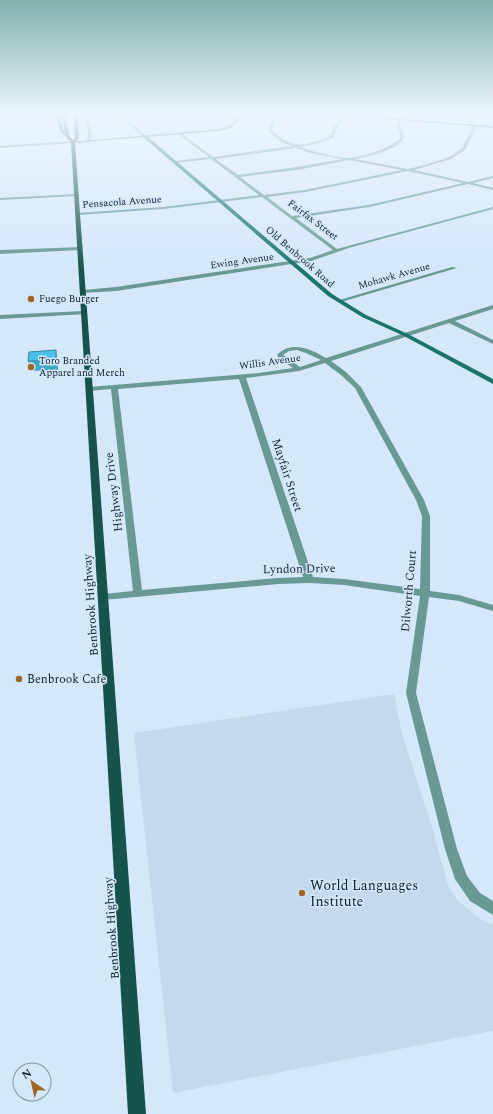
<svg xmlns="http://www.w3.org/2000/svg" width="493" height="1114" viewBox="0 0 493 1114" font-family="Spectral,serif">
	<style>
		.built { fill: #c3d9ee }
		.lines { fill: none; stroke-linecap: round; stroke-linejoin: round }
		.street { fill: #689993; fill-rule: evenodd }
		.secondary { fill: #1a746c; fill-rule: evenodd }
		.primary { fill: #17534d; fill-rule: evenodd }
		.wall { fill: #3fa5c9 }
		.shaded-wall { fill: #3386a4 }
		.building { fill: #49c0ea; stroke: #3386a4 }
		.poi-dot { fill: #9e6523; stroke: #d4e8fa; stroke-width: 1.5 }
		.labels { text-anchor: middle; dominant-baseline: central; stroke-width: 3; stroke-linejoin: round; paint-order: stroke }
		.far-street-label { font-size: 10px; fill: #0c2030; stroke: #d4e8fa }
		.far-poi-label { font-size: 10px; fill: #0c2030; stroke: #d4e8fa; text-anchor: start }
		.street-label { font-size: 12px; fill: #0c2030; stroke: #d4e8fa }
		.poi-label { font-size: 12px; fill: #0c2030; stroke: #d4e8fa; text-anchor: start }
		.near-poi-label { font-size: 14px; fill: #0c2030; stroke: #d4e8fa; text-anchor: start }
	</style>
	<rect width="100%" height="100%" fill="#d4e8fa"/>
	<g class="built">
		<path d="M 124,114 L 239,114 L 223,127 L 217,129 L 149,135 Z"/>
		<path d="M 394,694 L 402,734 L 433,830 L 448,885 L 458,901 L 482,920 L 493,925 L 493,1031 L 173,1093 L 134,733 Z"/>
	</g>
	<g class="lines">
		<g class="street">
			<path d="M 86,114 L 89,114 L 92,136 L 88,142 L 86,141 L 88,136 Z"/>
			<path d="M 117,114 L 120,114 L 146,136 L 146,138 L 144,138 Z"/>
			<path d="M 282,114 L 286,114 C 278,119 272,122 273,132 C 296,150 304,146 330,136 C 334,127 338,116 348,114 L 341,122 L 333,138 L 319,143 L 300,147 C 312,151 336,158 349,158 C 363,158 387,148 399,140 L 400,135 L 396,124 L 399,119 L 401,119 L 400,124 L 404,137 C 399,151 368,156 355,159 L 408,169 L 425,165 L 449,157 L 462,148 L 473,127 L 468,120 L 460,114 C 468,114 472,121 477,127 L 465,150 L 451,159 L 414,170 L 468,182 L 493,176 L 493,178 L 473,183 L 493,188 L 493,190 L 468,184 L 369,207 L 296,218 L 337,249 L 493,207 L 493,209 L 352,247 L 311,261 L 116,291 L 81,293 L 80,292 L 83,290 L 116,287 L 310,258 L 333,250 L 262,197 L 163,209 L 77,215 L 75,214 L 77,213 L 163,207 L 259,195 L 211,159 L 174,163 L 175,161 L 209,157 L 178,134 L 181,133 L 213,157 L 292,146 L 281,142 L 269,132 L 271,122 ZM 296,148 L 310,153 L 343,159 L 297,167 L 238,175 L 216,159 ZM 349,160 L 402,170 L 305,190 L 264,195 L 240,177 L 297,170 ZM 408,171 L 463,183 L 369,205 L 292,216 L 267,197 L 305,192 Z"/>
			<path d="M 74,141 L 73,143 L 0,148 L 0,146 Z"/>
			<path d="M 78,194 L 76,196 L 0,200 L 0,198 Z"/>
			<path d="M 82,247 L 83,248 L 80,250 L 0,254 L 0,250 Z"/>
			<path d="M 452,267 L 457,268 L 341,302 L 336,301 Z"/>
			<path d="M 493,305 L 493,309 L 455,321 L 493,340 L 493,344 L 449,323 L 331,361 L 346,372 L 361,387 L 424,500 L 430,516 L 430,591 L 459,595 L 493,605 L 493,611 L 459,601 L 429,597 L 416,693 L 457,849 L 467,876 L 480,893 L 493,901 L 493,915 L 470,901 L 455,879 L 445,849 L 406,693 L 420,596 L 344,585 L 309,583 L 278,584 L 103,600 L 100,599 L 98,597 L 103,594 L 133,591 L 111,389 L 89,391 L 86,389 L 89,387 L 259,373 L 293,368 L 279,358 L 277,355 C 291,340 311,349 326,358 ZM 297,350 L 306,353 L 321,360 L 300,367 L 283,355 L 289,351 ZM 325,363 L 341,375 L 355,388 L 416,500 L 422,516 L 420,589 L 344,579 L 313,577 L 246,378 L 299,371 ZM 239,379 L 303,577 L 278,578 L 142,590 L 118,389 Z"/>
			<path d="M 84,311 L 86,312 L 86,314 L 0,319 L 0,315 Z"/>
		</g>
		<g class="secondary">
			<path d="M 55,114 L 59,114 L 64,131 L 68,137 L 66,137 L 60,131 Z"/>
			<path d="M 242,114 L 246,114 L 231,128 L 219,131 L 148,137 L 332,294 L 366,315 L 408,334 L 493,379 L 493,384 L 404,336 L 362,317 L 328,296 L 143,137 L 73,143 L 71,142 L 219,129 L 229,126 Z"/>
		</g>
		<g class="primary">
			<path d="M 62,114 L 66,114 L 69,136 L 73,140 L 75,138 L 74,114 L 78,114 L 79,138 L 75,142 L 80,214 L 146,1114 L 128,1114 L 71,142 L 65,136 Z"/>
			<path d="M 335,114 L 493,126 L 493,128 L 337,115 Z"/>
		</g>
	</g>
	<path class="wall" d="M 57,360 L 58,370 L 30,371 L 28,361 Z"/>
	<path class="shaded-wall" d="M 56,350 L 58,370 L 56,360 Z"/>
	<path class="building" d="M 56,350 L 56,360 L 28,361 L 29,352 Z"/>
	<linearGradient id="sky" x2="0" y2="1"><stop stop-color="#83b1ad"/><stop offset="0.42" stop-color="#ecf5fd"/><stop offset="1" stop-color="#ecf5fd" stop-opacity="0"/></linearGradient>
	<rect width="493" height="270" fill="url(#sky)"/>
	<g class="poi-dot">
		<circle cx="31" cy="299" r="4"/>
		<circle cx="31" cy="367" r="4"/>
		<circle cx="19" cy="679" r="4"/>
		<circle cx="302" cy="893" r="4"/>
	</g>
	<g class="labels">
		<g class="far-street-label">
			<text transform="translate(122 202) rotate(-4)">Pensacola Avenue</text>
			<text transform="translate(313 220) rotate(37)">Fairfax Street</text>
			<text transform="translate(300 257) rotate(41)">Old Benbrook Road</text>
			<text transform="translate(242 261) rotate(-8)">Ewing Avenue</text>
			<text transform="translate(394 276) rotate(-16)">Mohawk Avenue</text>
			<text transform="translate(270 362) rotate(-8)">Willis Avenue</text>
		</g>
		<g class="far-poi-label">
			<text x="39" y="299">Fuego Burger</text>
			<text x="39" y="361">Toro Branded<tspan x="39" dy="12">Apparel and Merch</tspan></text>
		</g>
		<g class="street-label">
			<text transform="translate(287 475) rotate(72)">Mayfair Street</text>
			<text transform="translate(114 492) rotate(-97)">Highway Drive</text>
			<text transform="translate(299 569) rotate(-1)">Lyndon Drive</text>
			<text transform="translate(409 591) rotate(-85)">Dilworth Court</text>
			<text transform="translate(91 605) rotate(-94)">Benbrook Highway</text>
			<text transform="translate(112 928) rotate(-94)">Benbrook Highway</text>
		</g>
		<g class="poi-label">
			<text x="27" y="679">Benbrook Cafe</text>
		</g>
		<g class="near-poi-label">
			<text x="310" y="885">World Languages<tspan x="310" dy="16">Institute</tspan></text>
		</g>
	</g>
	<g transform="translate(32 1082) rotate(326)"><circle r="19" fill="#d4e8fa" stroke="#8498a9"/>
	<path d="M0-3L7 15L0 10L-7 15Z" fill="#9e6523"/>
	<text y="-6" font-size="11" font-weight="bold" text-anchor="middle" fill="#0c2030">N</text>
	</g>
</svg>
